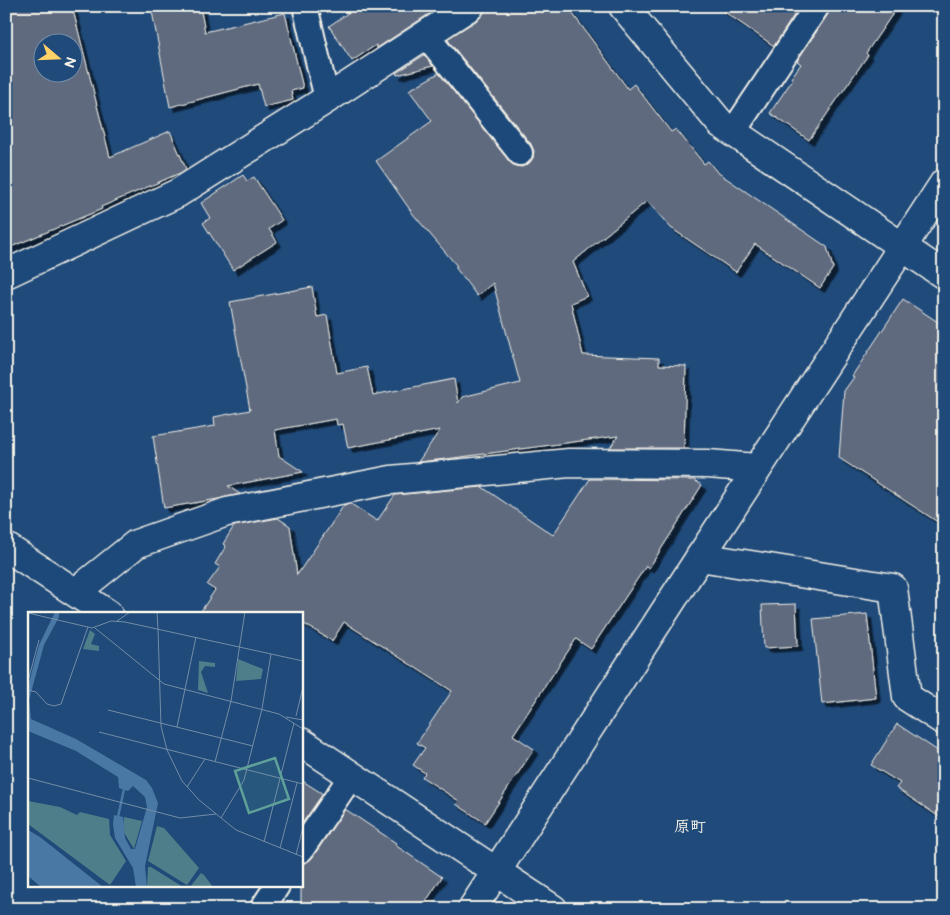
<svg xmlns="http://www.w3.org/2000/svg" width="950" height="915" viewBox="0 0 950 915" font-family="'Balsamiq Sans','Klee One',sans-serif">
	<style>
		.building { fill: #5f6b7f; stroke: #f4f1e8; fill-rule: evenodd; filter: url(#shadow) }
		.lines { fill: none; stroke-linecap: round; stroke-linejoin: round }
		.service-casing { stroke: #f4f1e8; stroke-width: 28 }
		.minor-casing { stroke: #f4f1e8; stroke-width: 31 }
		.tertiary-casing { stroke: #f4f1e8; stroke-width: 31 }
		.service { stroke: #1f4a7a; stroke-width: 24 }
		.minor { stroke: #1f4a7a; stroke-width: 28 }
		.tertiary { stroke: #1f4a7a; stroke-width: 28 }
		.labels { text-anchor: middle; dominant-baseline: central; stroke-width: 5; stroke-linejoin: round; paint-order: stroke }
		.neighbourhood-label { font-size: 16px; font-weight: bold; fill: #f4f1e8; stroke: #1f4a7a }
		.inset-river { fill: none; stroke: #4978a5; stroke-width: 2.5 }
		.inset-road { fill: none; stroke: #748da6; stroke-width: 1 }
		.view { fill: #5fa199; fill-opacity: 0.15; stroke: #5fa199; stroke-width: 2.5 }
		.inset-edge { fill: none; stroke: #f4f1e8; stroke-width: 2.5 }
	</style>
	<defs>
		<filter id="shadow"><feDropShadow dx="4.5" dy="4.5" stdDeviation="0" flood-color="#0009"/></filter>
	</defs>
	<rect width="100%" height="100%" fill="#1f4a7a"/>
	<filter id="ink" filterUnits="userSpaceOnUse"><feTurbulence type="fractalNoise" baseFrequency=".02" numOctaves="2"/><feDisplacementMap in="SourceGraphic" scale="10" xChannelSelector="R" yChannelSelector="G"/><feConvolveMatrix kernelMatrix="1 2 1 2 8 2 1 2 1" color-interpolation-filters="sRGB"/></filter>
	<g filter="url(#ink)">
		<g class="building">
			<path d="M 6,6 L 72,6 L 110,157 L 170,131 L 186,169 L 180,173 L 101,207 L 102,209 L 6,249 ZM 42,42 L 72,42 L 72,72 L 42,72 Z"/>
			<path d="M 151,6 L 200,6 L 205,32 L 285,13 L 303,88 L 291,91 L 293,100 L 264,107 L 258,84 L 170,107 Z"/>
			<path d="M 358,6 L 441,6 L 377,48 L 376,45 L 352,61 L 329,26 Z"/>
			<path d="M 485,6 L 567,6 L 628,89 L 634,84 L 671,132 L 676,129 L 704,164 L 708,161 L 717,172 L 827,247 L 833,268 L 820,288 L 755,244 L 736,272 L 671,228 L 647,201 L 573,262 L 587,296 L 571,303 L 583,355 L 659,358 L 659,365 L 686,366 L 684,448 L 610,448 L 618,436 L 446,459 L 418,462 L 440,430 L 348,448 L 343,424 L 337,425 L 336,419 L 275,430 L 279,456 L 303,472 L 228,486 L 240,494 L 218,499 L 164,508 L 153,436 L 215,426 L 214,417 L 250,410 L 230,302 L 312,287 L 317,317 L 327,315 L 337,373 L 367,367 L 373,395 L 454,379 L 458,403 L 462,397 L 520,383 L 493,283 L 477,296 L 455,267 L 457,266 L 413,214 L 376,161 L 432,121 L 409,90 L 439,73 L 510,162 L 515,166 L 522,167 L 528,164 L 533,158 L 534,151 L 531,144 L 447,39 L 479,19 L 484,13 Z"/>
			<path d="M 716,6 L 800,6 L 774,46 Z"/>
			<path d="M 831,6 L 898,6 L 866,53 L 868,55 L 809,140 L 770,113 L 793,79 L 791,78 L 801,64 L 797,61 L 828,14 Z"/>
			<path d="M 424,55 L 433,66 L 397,75 L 396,73 Z"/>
			<path d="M 243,175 L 247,181 L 254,177 L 282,220 L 269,229 L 277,242 L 233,270 L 203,223 L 210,218 L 201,203 Z"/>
			<path d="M 903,299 L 944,326 L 944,526 L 839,458 L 844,391 L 854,377 L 852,376 Z"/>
			<path d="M 590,479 L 694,480 L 702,485 L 649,568 L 646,566 L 591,649 L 576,639 L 513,735 L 534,749 L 485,823 L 456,804 L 459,801 L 422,777 L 425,773 L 413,765 L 425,748 L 417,743 L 452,691 L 344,622 L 332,641 L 301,622 L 301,614 L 199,614 L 215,590 L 207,585 L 220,567 L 215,564 L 226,546 L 223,544 L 234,526 L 278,518 L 290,526 L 297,575 L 344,505 L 351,504 L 377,521 L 395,495 L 482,487 L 553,535 Z"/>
			<path d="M 796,604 L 798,646 L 764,648 L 762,605 Z"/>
			<path d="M 867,614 L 876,698 L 822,704 L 813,619 Z"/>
			<path d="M 897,724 L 944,755 L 944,820 L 896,788 L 900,783 L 871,765 Z"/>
			<path d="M 301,780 L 323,794 L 301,825 Z"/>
			<path d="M 345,809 L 396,843 L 395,845 L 442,877 L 421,909 L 301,909 L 301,864 L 307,862 L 312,858 Z"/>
		</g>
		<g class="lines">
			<defs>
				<g id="service">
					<path d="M 305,6 L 327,99"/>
					<path d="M 426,35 L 520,153"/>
					<path d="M 733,132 L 817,6"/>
					<path d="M 301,850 L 352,775"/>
					<path d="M 262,909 L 277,886"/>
				</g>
				<g id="minor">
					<path d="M 6,274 L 178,193 L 327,99 L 470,6"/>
					<path d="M 700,557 L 893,588 L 907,697 L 944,721"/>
					<path d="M 76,592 L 136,544 L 227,512 L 391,480 L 569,463 L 708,464 L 757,468"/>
				</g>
				<g id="tertiary">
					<path d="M 623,6 L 721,124 L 944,275"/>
					<path d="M 6,547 L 108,614"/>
					<path d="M 301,742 L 553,909"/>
					<path d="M 472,909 L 700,557 L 944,183"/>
				</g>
			</defs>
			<use href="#service" class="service-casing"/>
			<use href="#minor" class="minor-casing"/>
			<use href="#tertiary" class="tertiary-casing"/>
			<use href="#service" class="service"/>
			<use href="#minor" class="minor"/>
			<use href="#tertiary" class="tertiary"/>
		</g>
	</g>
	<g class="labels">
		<g class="neighbourhood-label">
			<text x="690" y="827">原町</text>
		</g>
	</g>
	<g transform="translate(28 612)">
		<rect width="275" height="275" fill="#1f4a7a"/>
		<path d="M 62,18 L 67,22 L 63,32 L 71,34 L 71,39 L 55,37 ZM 210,47 L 235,57 L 233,67 L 208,69 ZM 171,49 L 187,51 L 187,55 L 177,54 L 173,60 L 180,81 L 170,78 ZM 0,189 L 32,195 L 49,203 L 52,200 L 81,207 L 82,223 L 98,249 L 82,273 L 0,212 ZM 96,205 L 114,209 L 106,237 L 95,219 ZM 129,214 L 136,216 L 171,256 L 159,273 L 120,249 ZM 120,255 L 123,255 L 155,275 L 119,275 ZM 173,261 L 176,263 L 185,275 L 162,275 Z" fill="#4e7e89"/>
		<path d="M 27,0 L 31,0 L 31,5 L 16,33 L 1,88 L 3,107 L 48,127 L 118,168 L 124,176 L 130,191 L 117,254 L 119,275 L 108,275 L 105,256 L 87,226 L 85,212 L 86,203 L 95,205 L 97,226 L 103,237 L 107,237 L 119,195 L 117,185 L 105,174 L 100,179 L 91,176 L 90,165 L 48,139 L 0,119 L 0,74 L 11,33 ZM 0,218 L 12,225 L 75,275 L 13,275 L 0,264 Z" fill="#4978a5"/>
		<path class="inset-river" d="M 90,205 L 96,177"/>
		<path class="inset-road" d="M 129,0 L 130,17M 0,1 L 64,16 L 83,9 L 97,10 L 275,49M 89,9 L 102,0M 67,16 L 136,72 L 251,102 L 275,117M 130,17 L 133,114 L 139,138 L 154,169 L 171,188 L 208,218 L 275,245M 0,69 L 11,28M 0,78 L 8,80 L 19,92 L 26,94 L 33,92 L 60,15M 80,98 L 225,134M 268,104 L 275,75M 258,105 L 275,108M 149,115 L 168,25M 71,120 L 275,172M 187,150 L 203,89 L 217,0M 0,166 L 152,206 L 188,202M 159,175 L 177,147M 193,206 L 216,168 L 234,97 L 243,42M 236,230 L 266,111M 252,236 L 269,171M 268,243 L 275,215"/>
		<path class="view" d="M 247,146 L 261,187 L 221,201 L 207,159 Z"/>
		<rect width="275" height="275" class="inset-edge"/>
	</g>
	<rect width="950" height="915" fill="none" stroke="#1f4a7a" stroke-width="25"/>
	<rect x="12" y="12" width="925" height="890" fill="none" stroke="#f4f1e8" stroke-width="2" filter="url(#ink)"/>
	<g transform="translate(58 58) rotate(109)"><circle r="24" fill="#1f4a7a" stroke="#748da6"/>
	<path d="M0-4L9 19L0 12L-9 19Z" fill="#ffd166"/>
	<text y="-8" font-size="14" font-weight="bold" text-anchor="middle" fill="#f4f1e8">N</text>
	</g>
</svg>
